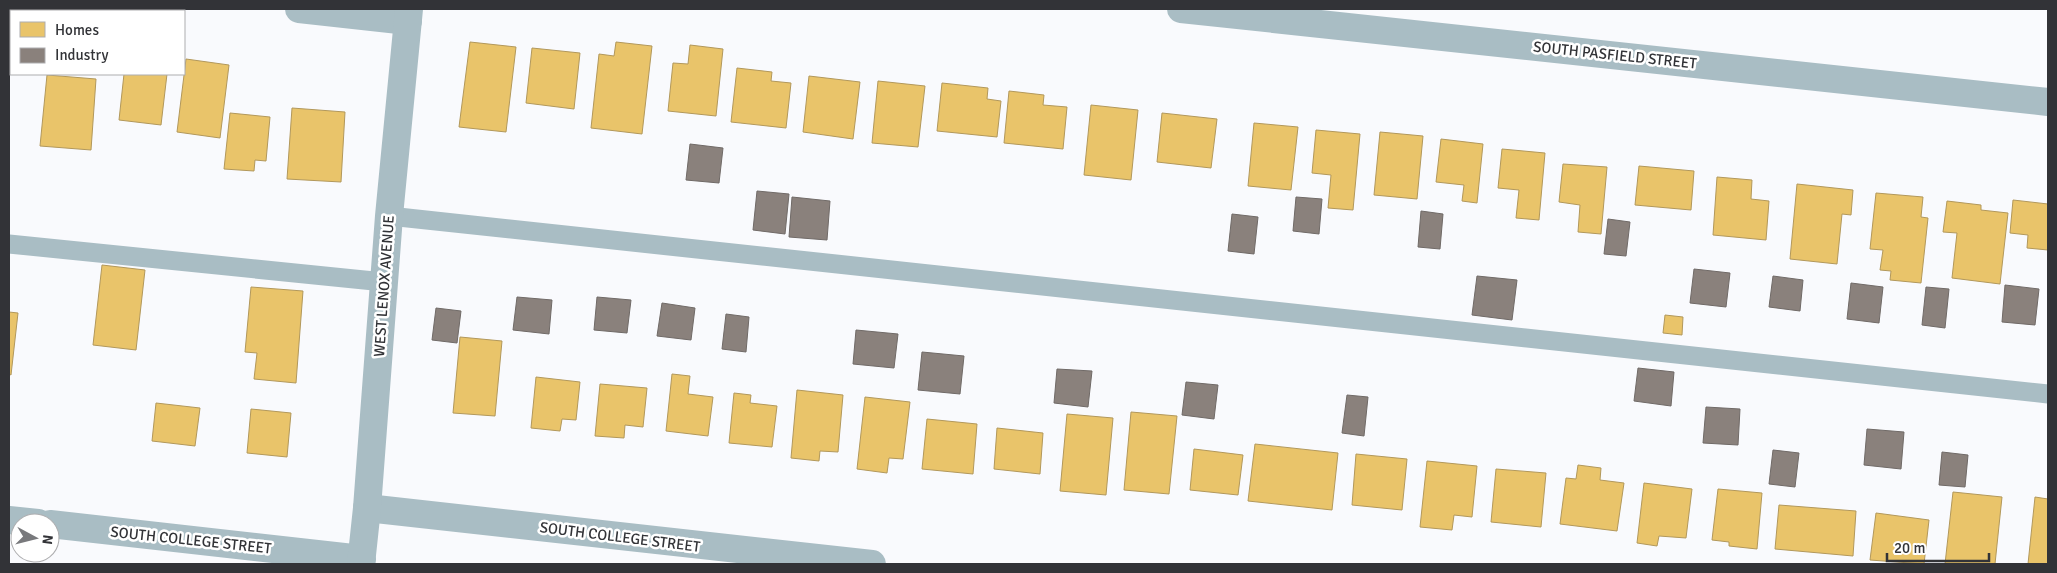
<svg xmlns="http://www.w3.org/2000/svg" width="2057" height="573" viewBox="0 0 2057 573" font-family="Signika,sans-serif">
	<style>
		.homes { fill: #e9c46a; stroke: #b2985b }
		.industry { fill: #8a817c; stroke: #706a67 }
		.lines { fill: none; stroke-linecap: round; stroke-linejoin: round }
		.service { stroke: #a9bdc4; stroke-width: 19 }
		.minor { stroke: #a9bdc4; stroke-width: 28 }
		.labels { text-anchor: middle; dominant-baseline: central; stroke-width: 5; stroke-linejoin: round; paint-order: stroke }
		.street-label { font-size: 15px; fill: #323337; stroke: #fff }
	</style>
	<rect width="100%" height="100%" fill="#f9fafd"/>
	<g class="homes">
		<path d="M 470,42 L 516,47 L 506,132 L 459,127 Z"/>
		<path d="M 616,42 L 652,46 L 642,134 L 591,128 L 599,54 L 614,56 Z"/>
		<path d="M 690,45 L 723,49 L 716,116 L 668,111 L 673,63 L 688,64 Z"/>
		<path d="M 532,48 L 580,53 L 574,109 L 526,103 Z"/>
		<path d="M 186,59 L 229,65 L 220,138 L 177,132 Z"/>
		<path d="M 737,68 L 772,72 L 771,81 L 791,83 L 786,128 L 731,122 Z"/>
		<path d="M 124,74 L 167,74 L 161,125 L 119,120 Z"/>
		<path d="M 47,75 L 96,79 L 91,150 L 40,146 Z"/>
		<path d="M 809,76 L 860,82 L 853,139 L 803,132 Z"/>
		<path d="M 878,81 L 925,86 L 918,147 L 872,143 Z"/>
		<path d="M 942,83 L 988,88 L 987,99 L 1001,101 L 997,137 L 937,131 Z"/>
		<path d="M 1009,91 L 1044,95 L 1043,105 L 1067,107 L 1063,149 L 1004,143 Z"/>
		<path d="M 1091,105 L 1138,110 L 1131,180 L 1084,175 Z"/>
		<path d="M 292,108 L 345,112 L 341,182 L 287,179 Z"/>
		<path d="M 230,113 L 270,117 L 266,161 L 255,160 L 254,171 L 224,169 Z"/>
		<path d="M 1162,113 L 1217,119 L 1211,168 L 1157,162 Z"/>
		<path d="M 1254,123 L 1298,127 L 1291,190 L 1248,186 Z"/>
		<path d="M 1316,130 L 1360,134 L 1353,210 L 1328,208 L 1331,175 L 1312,173 Z"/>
		<path d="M 1380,132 L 1423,136 L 1417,199 L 1374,195 Z"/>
		<path d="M 1441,139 L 1483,144 L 1477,203 L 1462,201 L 1464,185 L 1436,182 Z"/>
		<path d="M 1502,149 L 1545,153 L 1539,220 L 1516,218 L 1519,190 L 1498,188 Z"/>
		<path d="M 1563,164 L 1607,167 L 1601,234 L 1578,232 L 1580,205 L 1559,202 Z"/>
		<path d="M 1639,166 L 1694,171 L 1691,210 L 1635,205 Z"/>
		<path d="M 1717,177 L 1752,180 L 1751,199 L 1769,201 L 1766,240 L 1713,235 Z"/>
		<path d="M 1797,184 L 1853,190 L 1851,215 L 1842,214 L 1837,264 L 1790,259 Z"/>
		<path d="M 1876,193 L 1923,197 L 1921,217 L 1928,218 L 1921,283 L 1890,280 L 1891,271 L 1880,270 L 1883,250 L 1870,249 Z"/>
		<path d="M 2013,200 L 2048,204 L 2048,250 L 2027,248 L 2028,235 L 2010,233 Z"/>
		<path d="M 1947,201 L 1981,205 L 1981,210 L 2008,213 L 2000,284 L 1952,278 L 1957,233 L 1943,232 Z"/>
		<path d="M 102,265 L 145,270 L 136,350 L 93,345 Z"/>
		<path d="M 251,287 L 303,291 L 296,383 L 254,379 L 257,353 L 245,352 Z"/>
		<path d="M 9,312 L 18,313 L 11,375 L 9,374 Z"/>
		<path d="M 1665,315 L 1683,317 L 1682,335 L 1663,333 Z"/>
		<path d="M 460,337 L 502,341 L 495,416 L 453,413 Z"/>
		<path d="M 672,374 L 690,376 L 688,394 L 713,397 L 708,436 L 666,431 Z"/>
		<path d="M 536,377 L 580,382 L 576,420 L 562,419 L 560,431 L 531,428 Z"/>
		<path d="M 600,384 L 647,388 L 643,427 L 625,425 L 624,438 L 595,436 Z"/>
		<path d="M 797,390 L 843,395 L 838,452 L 820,451 L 819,461 L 791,458 Z"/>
		<path d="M 734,393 L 751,395 L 750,403 L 777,406 L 772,447 L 729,443 Z"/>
		<path d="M 865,397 L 910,402 L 903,459 L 889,458 L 887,473 L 857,469 Z"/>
		<path d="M 156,403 L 200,408 L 195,446 L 152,441 Z"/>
		<path d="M 251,409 L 291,413 L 287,457 L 247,453 Z"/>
		<path d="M 1131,412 L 1177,416 L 1169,494 L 1124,490 Z"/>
		<path d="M 1067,414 L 1113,418 L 1106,495 L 1060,491 Z"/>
		<path d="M 927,419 L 977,424 L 973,474 L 922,469 Z"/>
		<path d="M 997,428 L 1043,433 L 1040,474 L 994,469 Z"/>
		<path d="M 1255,444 L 1338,453 L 1332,510 L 1248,501 Z"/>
		<path d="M 1194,449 L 1243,455 L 1238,495 L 1190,490 Z"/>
		<path d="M 1356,454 L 1407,459 L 1402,510 L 1352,505 Z"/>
		<path d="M 1427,461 L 1477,466 L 1472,517 L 1454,515 L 1452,530 L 1420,527 Z"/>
		<path d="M 1578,465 L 1601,468 L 1600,480 L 1624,483 L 1617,531 L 1560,524 L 1566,478 L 1576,479 Z"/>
		<path d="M 1496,469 L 1546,473 L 1541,527 L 1491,522 Z"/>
		<path d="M 1644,483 L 1692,489 L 1686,538 L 1659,536 L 1657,546 L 1637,543 Z"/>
		<path d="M 1718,489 L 1762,493 L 1757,549 L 1729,546 L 1729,542 L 1712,540 Z"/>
		<path d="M 1953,492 L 2002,497 L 1995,564 L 1945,564 Z"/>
		<path d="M 2035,497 L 2048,499 L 2048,564 L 2028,564 Z"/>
		<path d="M 1779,505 L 1856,511 L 1853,556 L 1775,549 Z"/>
		<path d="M 1876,513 L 1929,520 L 1924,564 L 1870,560 Z"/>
	</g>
	<g class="industry">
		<path d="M 690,144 L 723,148 L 719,183 L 686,180 Z"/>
		<path d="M 757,191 L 789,194 L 785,234 L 753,230 Z"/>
		<path d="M 792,197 L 830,201 L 827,240 L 789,237 Z"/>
		<path d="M 1296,197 L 1322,199 L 1319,234 L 1293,231 Z"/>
		<path d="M 1421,211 L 1443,214 L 1440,249 L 1418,247 Z"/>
		<path d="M 1232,214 L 1258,217 L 1254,254 L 1228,251 Z"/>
		<path d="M 1608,219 L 1630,222 L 1626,256 L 1604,254 Z"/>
		<path d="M 1694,269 L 1730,273 L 1726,307 L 1690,303 Z"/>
		<path d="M 1477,276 L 1517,280 L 1512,320 L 1472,315 Z"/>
		<path d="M 1773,276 L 1803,280 L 1800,311 L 1769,307 Z"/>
		<path d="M 1851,283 L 1883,287 L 1879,323 L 1847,319 Z"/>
		<path d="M 2005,285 L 2039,289 L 2035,325 L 2002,322 Z"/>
		<path d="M 1926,287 L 1949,289 L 1945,328 L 1922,325 Z"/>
		<path d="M 517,297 L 552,300 L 549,334 L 513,330 Z"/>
		<path d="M 597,297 L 631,300 L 627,333 L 594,330 Z"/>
		<path d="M 662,303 L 695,308 L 691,340 L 657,336 Z"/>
		<path d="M 436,308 L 461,311 L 457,343 L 432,340 Z"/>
		<path d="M 726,314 L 749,317 L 746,352 L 722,349 Z"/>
		<path d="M 856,330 L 898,334 L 894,368 L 853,364 Z"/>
		<path d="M 922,352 L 964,356 L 960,394 L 918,390 Z"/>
		<path d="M 1638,368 L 1674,372 L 1671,406 L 1634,401 Z"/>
		<path d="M 1057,369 L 1092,371 L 1088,407 L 1054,403 Z"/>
		<path d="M 1186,382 L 1218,385 L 1214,419 L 1182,415 Z"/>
		<path d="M 1347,395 L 1368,397 L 1364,436 L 1342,433 Z"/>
		<path d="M 1706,407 L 1740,409 L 1738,445 L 1703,443 Z"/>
		<path d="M 1867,429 L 1904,432 L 1901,469 L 1864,465 Z"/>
		<path d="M 1773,450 L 1799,453 L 1795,487 L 1769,484 Z"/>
		<path d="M 1942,452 L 1968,455 L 1965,487 L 1939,485 Z"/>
	</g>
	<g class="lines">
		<g class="service">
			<path d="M 389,216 L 2048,394"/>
			<path d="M 9,244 L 384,282"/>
		</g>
		<g class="minor">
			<path d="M 299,9 L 408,21"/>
			<path d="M 1181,9 L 2048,102"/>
			<path d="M 367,508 L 872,564"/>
			<path d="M 9,520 L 38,523"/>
			<path d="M 50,524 L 362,559"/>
			<path d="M 361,564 L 367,508 L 389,216 L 409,9"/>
		</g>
	</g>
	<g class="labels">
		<g class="street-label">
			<text transform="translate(1615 55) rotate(6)">SOUTH PASFIELD STREET</text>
			<text transform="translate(384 286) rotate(-86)">WEST LENOX AVENUE</text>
			<text transform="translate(620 537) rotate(7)">SOUTH COLLEGE STREET</text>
			<text transform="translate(191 540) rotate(6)">SOUTH COLLEGE STREET</text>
		</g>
	</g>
	<rect width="2057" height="573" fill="none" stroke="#323337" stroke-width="20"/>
	<rect x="10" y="10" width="175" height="65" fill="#ffffff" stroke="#adadaf"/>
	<rect x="20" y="22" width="25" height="15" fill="#e9c46a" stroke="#adadaf"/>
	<text x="55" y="35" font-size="15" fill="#323337">Homes</text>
	<rect x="20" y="48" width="25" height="15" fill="#8a817c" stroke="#adadaf"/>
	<text x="55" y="60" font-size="15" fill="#323337">Industry</text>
	<g transform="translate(35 538) rotate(97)"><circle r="24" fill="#ffffff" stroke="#adadaf"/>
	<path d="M0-4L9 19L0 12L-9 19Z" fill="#78797c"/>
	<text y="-8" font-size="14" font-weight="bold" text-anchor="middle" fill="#323337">N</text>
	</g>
	<path d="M1887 553v8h102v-8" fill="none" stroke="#323337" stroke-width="2.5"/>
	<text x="1894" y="553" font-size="15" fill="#323337" stroke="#ffffff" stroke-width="4" paint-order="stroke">20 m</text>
</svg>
